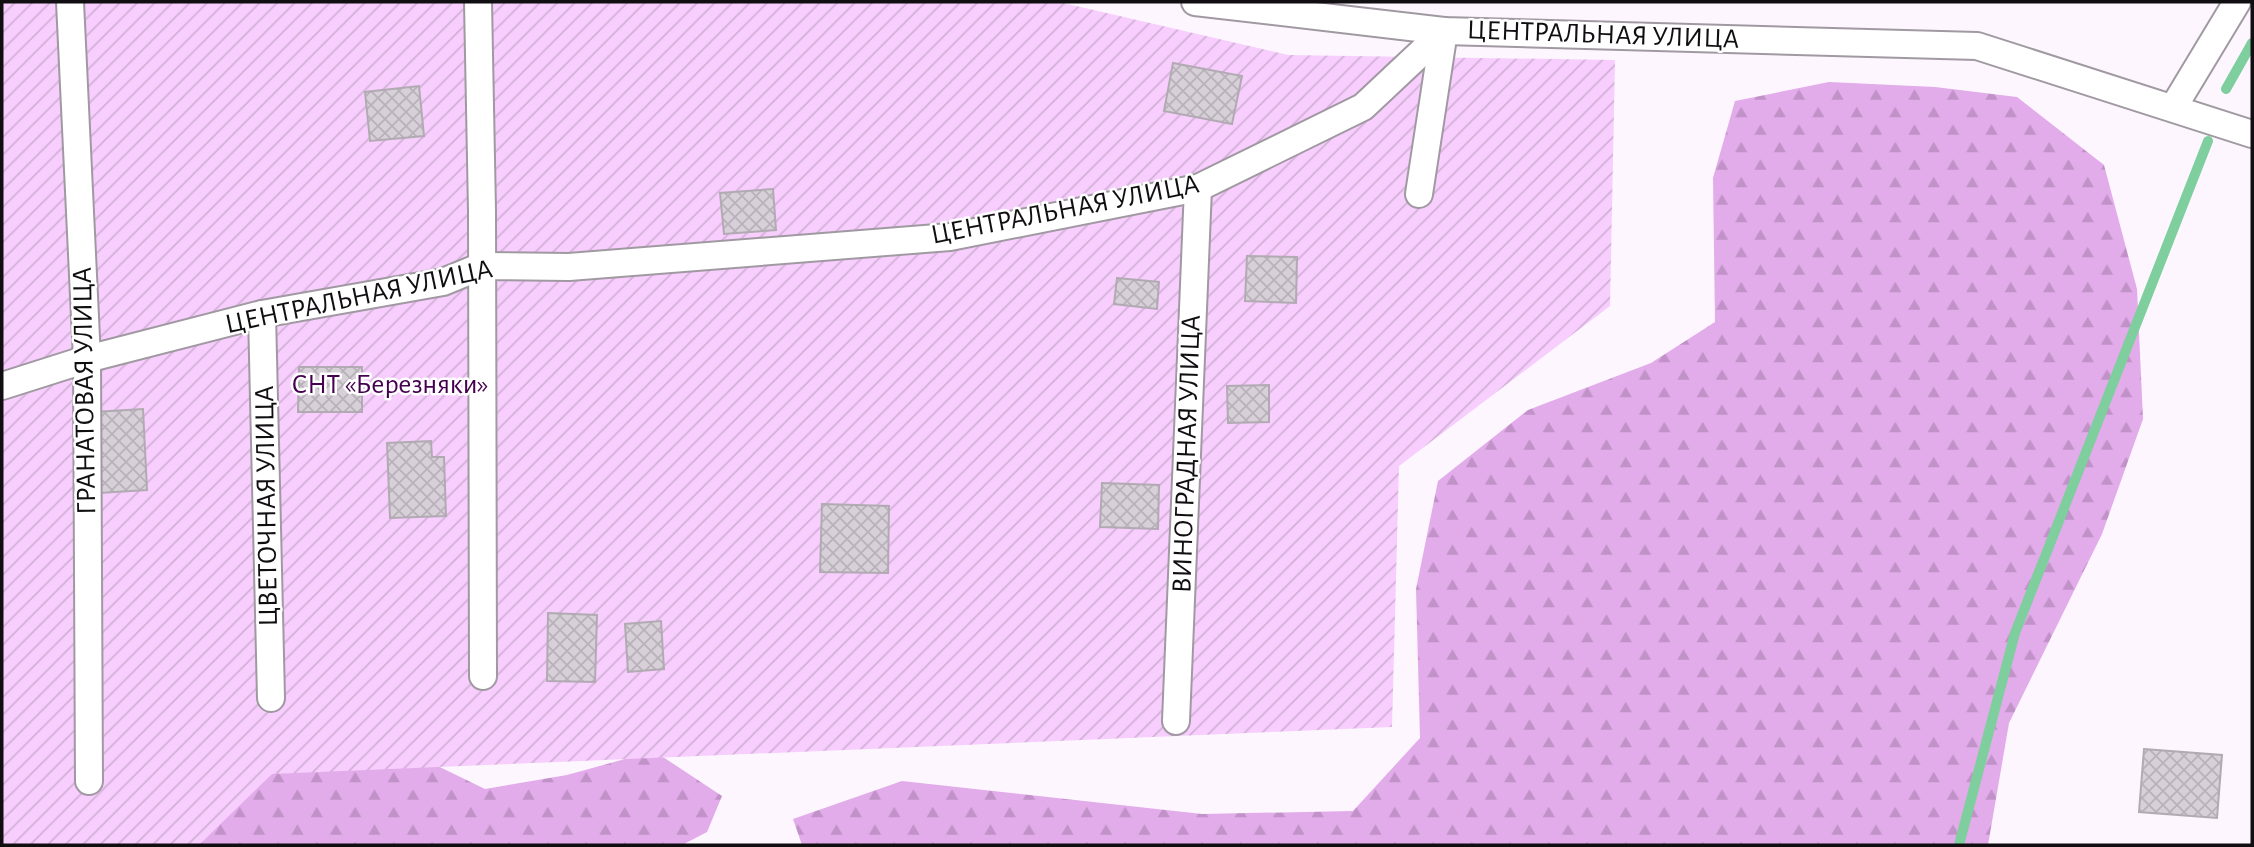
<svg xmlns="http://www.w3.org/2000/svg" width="2254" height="847" viewBox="0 0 2254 847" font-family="'Alegreya Sans',sans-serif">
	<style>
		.forest { fill: url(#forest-firs) }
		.garden { fill: url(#garden-furrows) }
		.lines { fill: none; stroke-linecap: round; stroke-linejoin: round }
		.stream { stroke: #7fce9e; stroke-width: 10 }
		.building { fill: url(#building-cross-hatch); stroke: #b2aab3; stroke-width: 2 }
		.street-casing { stroke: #a199a2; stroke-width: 30 }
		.street { stroke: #fff; stroke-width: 26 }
		.labels { text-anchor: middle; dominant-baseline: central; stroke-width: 5; stroke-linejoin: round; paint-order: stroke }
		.street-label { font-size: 28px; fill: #110e12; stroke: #fff }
		.park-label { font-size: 28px; fill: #45004f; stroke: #fff }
	</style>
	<defs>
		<pattern id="forest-firs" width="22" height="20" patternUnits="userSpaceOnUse" patternTransform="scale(1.75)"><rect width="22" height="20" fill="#e2abea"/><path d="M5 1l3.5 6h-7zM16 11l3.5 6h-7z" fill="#c192c8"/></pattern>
		<pattern id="garden-furrows" width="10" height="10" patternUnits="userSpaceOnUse" patternTransform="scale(1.75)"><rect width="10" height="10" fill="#f7cefd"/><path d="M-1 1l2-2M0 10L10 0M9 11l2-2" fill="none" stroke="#d3b0d8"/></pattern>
		<pattern id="building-cross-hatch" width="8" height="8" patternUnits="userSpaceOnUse" patternTransform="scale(1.75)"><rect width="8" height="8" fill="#d8d0d9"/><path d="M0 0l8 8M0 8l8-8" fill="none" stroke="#b8b1b9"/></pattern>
	</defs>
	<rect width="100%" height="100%" fill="#fdf6fe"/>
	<g class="forest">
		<path d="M 1829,82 L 1935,87 L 2017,97 L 2104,165 L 2137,289 L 2143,419 L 2102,534 L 2009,723 L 1988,845 L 802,845 L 793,819 L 902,781 L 1202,814 L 1353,811 L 1420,738 L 1416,589 L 1438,481 L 1528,410 L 1651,363 L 1715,322 L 1713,178 L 1735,101 Z"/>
		<path d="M 252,737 L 415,755 L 485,789 L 567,775 L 654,751 L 722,796 L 707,832 L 682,845 L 97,845 Z"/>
	</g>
	<path class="garden" d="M 2,2 L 1059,2 L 1288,55 L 1615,60 L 1610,306 L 1399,466 L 1392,727 L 272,774 L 199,845 L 2,845 Z"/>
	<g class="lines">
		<g class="stream">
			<path d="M 2226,89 L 2252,43"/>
			<path d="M 1959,845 L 2015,633 L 2208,141"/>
		</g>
	</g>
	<g class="building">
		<path d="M 1173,63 L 1242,76 L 1232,124 L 1164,111 Z"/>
		<path d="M 419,86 L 424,136 L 370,141 L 365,92 Z"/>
		<path d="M 773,189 L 776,230 L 724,234 L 720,193 Z"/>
		<path d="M 1247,256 L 1297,257 L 1296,303 L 1245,301 Z"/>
		<path d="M 1117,278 L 1159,282 L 1157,309 L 1114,304 Z"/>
		<path d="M 299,367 L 362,367 L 362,412 L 298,412 Z"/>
		<path d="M 1269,385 L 1269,422 L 1228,423 L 1227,386 Z"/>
		<path d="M 143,409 L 147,490 L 99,493 L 94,412 Z"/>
		<path d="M 431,441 L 432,457 L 444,457 L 446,516 L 390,518 L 387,443 Z"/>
		<path d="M 1102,483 L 1159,485 L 1158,529 L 1100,527 Z"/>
		<path d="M 822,504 L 889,506 L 888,573 L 820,572 Z"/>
		<path d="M 548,613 L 597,615 L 595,682 L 547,681 Z"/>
		<path d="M 661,621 L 664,669 L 628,672 L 625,624 Z"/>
		<path d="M 2144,749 L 2222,755 L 2217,818 L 2139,812 Z"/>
	</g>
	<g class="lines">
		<defs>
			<g id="street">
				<path d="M 70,2 L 87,359 L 89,781"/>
				<path d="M 478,2 L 482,211 L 483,676"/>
				<path d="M 1195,2 L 1444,31 L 1977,46 L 2252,134"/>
				<path d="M 2173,108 L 2237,2"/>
				<path d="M 1419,194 L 1444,31"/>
				<path d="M 262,314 L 271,698"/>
				<path d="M 2,386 L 87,359 L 262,314 L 443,282 L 482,266 L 569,267 L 950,237 L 1198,188 L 1363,107 L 1444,31"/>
				<path d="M 1176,721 L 1198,188"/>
			</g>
		</defs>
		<use href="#street" class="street-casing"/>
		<use href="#street" class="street"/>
	</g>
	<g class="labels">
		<g class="street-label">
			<text transform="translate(1603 35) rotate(2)">ЦЕНТРАЛЬНАЯ УЛИЦА</text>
			<text transform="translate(1065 210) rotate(-11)">ЦЕНТРАЛЬНАЯ УЛИЦА</text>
			<text transform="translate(359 297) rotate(-12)">ЦЕНТРАЛЬНАЯ УЛИЦА</text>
			<text transform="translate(85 391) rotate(-91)">ГРАНАТОВАЯ УЛИЦА</text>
			<text transform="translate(1187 454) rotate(-88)">ВИНОГРАДНАЯ УЛИЦА</text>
			<text transform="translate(267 506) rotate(-91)">ЦВЕТОЧНАЯ УЛИЦА</text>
		</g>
		<g class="park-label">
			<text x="390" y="385">СНТ «Березняки»</text>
		</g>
	</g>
	<rect width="2254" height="847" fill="none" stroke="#110e12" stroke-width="7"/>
</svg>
